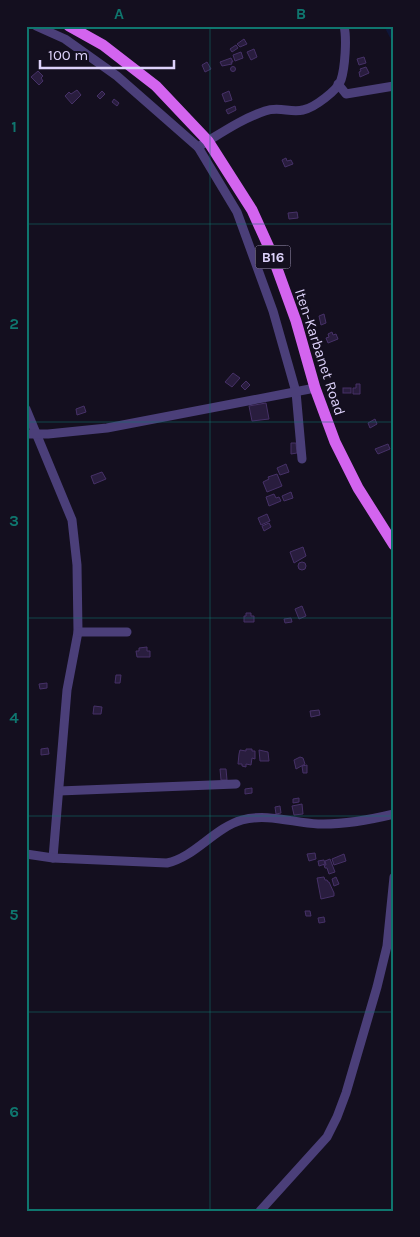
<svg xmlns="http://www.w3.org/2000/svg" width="420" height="1237" viewBox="0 0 420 1237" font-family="Karla,sans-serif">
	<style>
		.water { fill: #0e1639 }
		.building { fill: #291d3e; stroke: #463167 }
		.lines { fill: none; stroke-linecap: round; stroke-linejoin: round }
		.minor { stroke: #4b3f79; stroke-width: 9 }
		.major { stroke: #d364ef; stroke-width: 11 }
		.grid { fill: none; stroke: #0f766e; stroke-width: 1; stroke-opacity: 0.55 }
		.labels { text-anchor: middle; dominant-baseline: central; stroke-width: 4; stroke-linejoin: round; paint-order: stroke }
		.shield { fill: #140f1f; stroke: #a198b8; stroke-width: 1 }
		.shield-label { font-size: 14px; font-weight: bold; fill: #ddd2fa }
		.street-label { font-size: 15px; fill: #ddd2fa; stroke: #140f1f }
		.neatline { fill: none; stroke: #0f766e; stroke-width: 2 }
		.grid-label { font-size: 16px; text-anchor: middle; font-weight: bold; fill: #0f766e }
	</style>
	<rect width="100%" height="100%" fill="#140f1f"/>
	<path class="water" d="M 387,26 L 394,26 L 394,45 L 386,30 Z"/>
	<g class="building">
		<path d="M 244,39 L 247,44 L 240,47 L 237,44 Z"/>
		<path d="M 236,45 L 238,48 L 232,52 L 230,49 Z"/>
		<path d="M 254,49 L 257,57 L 251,60 L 247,52 Z"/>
		<path d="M 241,52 L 243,58 L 235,61 L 233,55 Z"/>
		<path d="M 364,57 L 366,63 L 359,65 L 357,59 Z"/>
		<path d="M 231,58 L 233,62 L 231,62 L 232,64 L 222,66 L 220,62 Z"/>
		<path d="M 207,62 L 211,69 L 205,72 L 202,65 Z"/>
		<circle cx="233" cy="69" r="2.5"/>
		<path d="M 366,67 L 369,73 L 360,77 L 359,72 L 361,71 L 360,69 Z"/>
		<path d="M 38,71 L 43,76 L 41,78 L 43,81 L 39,85 L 31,77 Z"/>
		<path d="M 77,90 L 81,95 L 72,104 L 65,96 L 69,92 L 71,94 Z"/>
		<path d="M 102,91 L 105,94 L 100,99 L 97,96 Z"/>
		<path d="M 229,91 L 232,100 L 225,102 L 222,94 Z"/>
		<path d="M 114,99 L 119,103 L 117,106 L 112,102 Z"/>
		<path d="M 235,106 L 236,110 L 228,114 L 226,110 Z"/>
		<path d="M 286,158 L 287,161 L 291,160 L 293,164 L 285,167 L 282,160 Z"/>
		<path d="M 297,212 L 298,218 L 289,219 L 288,213 Z"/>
		<path d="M 324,314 L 326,323 L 321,325 L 319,316 Z"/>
		<path d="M 332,332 L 333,335 L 336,334 L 338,339 L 328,343 L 326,338 L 329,337 L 328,334 Z"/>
		<path d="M 233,373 L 240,378 L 232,387 L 225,382 Z"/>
		<path d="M 246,381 L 250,385 L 245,390 L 241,386 Z"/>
		<path d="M 356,384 L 360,384 L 360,394 L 353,394 L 353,388 L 356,388 Z"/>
		<rect x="343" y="388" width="8" height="5"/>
		<path d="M 266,403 L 269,419 L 252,421 L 249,406 Z"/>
		<path d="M 84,406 L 86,412 L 77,415 L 76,409 Z"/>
		<path d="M 375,419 L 377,424 L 370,428 L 368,423 Z"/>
		<path d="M 291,443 L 296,443 L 297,453 L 291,454 Z"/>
		<path d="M 388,444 L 390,449 L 378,454 L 375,449 Z"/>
		<path d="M 286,464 L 289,472 L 280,475 L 277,468 Z"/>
		<path d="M 102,472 L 106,479 L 94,484 L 91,476 Z"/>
		<path d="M 277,474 L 282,486 L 267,492 L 263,482 L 269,479 L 268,477 Z"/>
		<path d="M 291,492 L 293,498 L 284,501 L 282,496 Z"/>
		<path d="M 274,494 L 276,498 L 279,497 L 281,501 L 269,506 L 266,497 Z"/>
		<path d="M 267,514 L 270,521 L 261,525 L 258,518 Z"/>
		<path d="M 269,523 L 271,527 L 264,531 L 262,526 Z"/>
		<path d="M 303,547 L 306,556 L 294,563 L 290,552 Z"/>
		<circle cx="302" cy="566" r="4"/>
		<path d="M 302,606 L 306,616 L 299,619 L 295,609 Z"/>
		<path d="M 246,613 L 251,613 L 251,616 L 254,616 L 254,622 L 244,622 L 244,616 L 246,616 Z"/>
		<path d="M 291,618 L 292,622 L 285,623 L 284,619 Z"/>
		<path d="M 147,647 L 147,651 L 150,651 L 150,657 L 137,657 L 136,651 L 139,651 L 139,648 Z"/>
		<path d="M 116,675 L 121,675 L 120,683 L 115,683 Z"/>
		<path d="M 47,683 L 47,688 L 40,689 L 39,684 Z"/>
		<path d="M 94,706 L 102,707 L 101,714 L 93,714 Z"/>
		<path d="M 319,710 L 320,715 L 311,717 L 310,711 Z"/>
		<path d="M 48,748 L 49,754 L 41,755 L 41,749 Z"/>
		<path d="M 246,749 L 252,749 L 252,751 L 255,751 L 255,759 L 252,758 L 251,765 L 246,764 L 246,767 L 242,766 L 242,764 L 238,764 L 239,754 L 240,750 L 246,751 Z"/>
		<path d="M 259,750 L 268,752 L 269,761 L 260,761 Z"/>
		<path d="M 300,757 L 303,758 L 305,764 L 296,769 L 294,760 Z"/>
		<path d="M 307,765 L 307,773 L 303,773 L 302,766 Z"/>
		<path d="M 220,769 L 226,769 L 227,780 L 221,780 Z"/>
		<path d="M 252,788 L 252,793 L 245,794 L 245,789 Z"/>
		<path d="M 299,798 L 299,802 L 293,803 L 293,799 Z"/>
		<path d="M 302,804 L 303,814 L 294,815 L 292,806 Z"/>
		<path d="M 280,806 L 281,813 L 276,814 L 275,807 Z"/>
		<path d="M 315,853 L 316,859 L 309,861 L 307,854 Z"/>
		<path d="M 344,854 L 346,861 L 334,865 L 332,859 Z"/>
		<path d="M 330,859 L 335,872 L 329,874 L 327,868 L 325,868 L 324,865 L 326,865 L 325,861 Z"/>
		<path d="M 324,860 L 325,864 L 319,866 L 318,861 Z"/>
		<path d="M 324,877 L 325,880 L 327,880 L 328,882 L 329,882 L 334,893 L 334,896 L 321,899 L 317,878 Z"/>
		<path d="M 336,877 L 339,884 L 334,886 L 332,879 Z"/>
		<path d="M 305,911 L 310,911 L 311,916 L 306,916 Z"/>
		<path d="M 324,917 L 325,922 L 319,923 L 318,918 Z"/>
	</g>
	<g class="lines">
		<g class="minor">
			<path d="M 36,26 L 65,39 L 117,76 L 198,147 C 220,134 241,119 265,111 C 279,106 290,113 303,110 C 314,108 338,90 341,80 C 345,68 347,38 344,26"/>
			<path d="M 338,84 L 346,94 L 394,86"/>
			<path d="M 198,147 L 237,212 L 273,311 L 296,392 L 302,459"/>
			<path d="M 26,409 L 72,520 L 77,565 L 78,632 L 67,690 L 53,858"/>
			<path d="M 26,434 L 48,434 L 107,428 L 315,388"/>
			<path d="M 78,632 L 127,632"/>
			<path d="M 59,791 L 236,784"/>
			<path d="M 26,854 L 53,858 L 167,863 C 195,857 214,828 242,820 C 267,813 294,823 318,824 C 344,825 369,820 394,814"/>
			<path d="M 260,1211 L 327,1137 L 337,1117 L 346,1093 L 377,987 L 387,946 L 394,877"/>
		</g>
		<path class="major" d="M 69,26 L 103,45 L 156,86 L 208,141 L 252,210 L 271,252 L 296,321 L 315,388 L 335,442 L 358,488 L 394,545"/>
	</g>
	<path class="grid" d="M 210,26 L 210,1211M 26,224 L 394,224M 26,422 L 394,422M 26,618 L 394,618M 26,816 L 394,816M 26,1012 L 394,1012"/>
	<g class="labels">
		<rect class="shield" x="255.5" y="245.5" width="35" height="23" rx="4"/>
		<g class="shield-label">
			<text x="273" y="257">B16</text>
		</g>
		<g class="street-label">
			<text transform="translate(320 352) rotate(72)">Iten-Karbanet Road</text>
		</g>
	</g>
	<rect width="420" height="1237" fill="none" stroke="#140f1f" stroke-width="55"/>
	<path d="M40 60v8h134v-8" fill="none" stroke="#ddd2fa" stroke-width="2.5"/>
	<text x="48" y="60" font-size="15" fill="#ddd2fa" stroke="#140f1f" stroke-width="4" paint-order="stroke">100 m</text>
	<rect x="28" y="28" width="364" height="1182" class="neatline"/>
	<g class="grid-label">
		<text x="119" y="19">A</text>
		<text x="301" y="19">B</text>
		<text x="14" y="132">1</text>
		<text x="14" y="329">2</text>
		<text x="14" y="526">3</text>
		<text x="14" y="723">4</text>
		<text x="14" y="920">5</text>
		<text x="14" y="1117">6</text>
	</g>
</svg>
